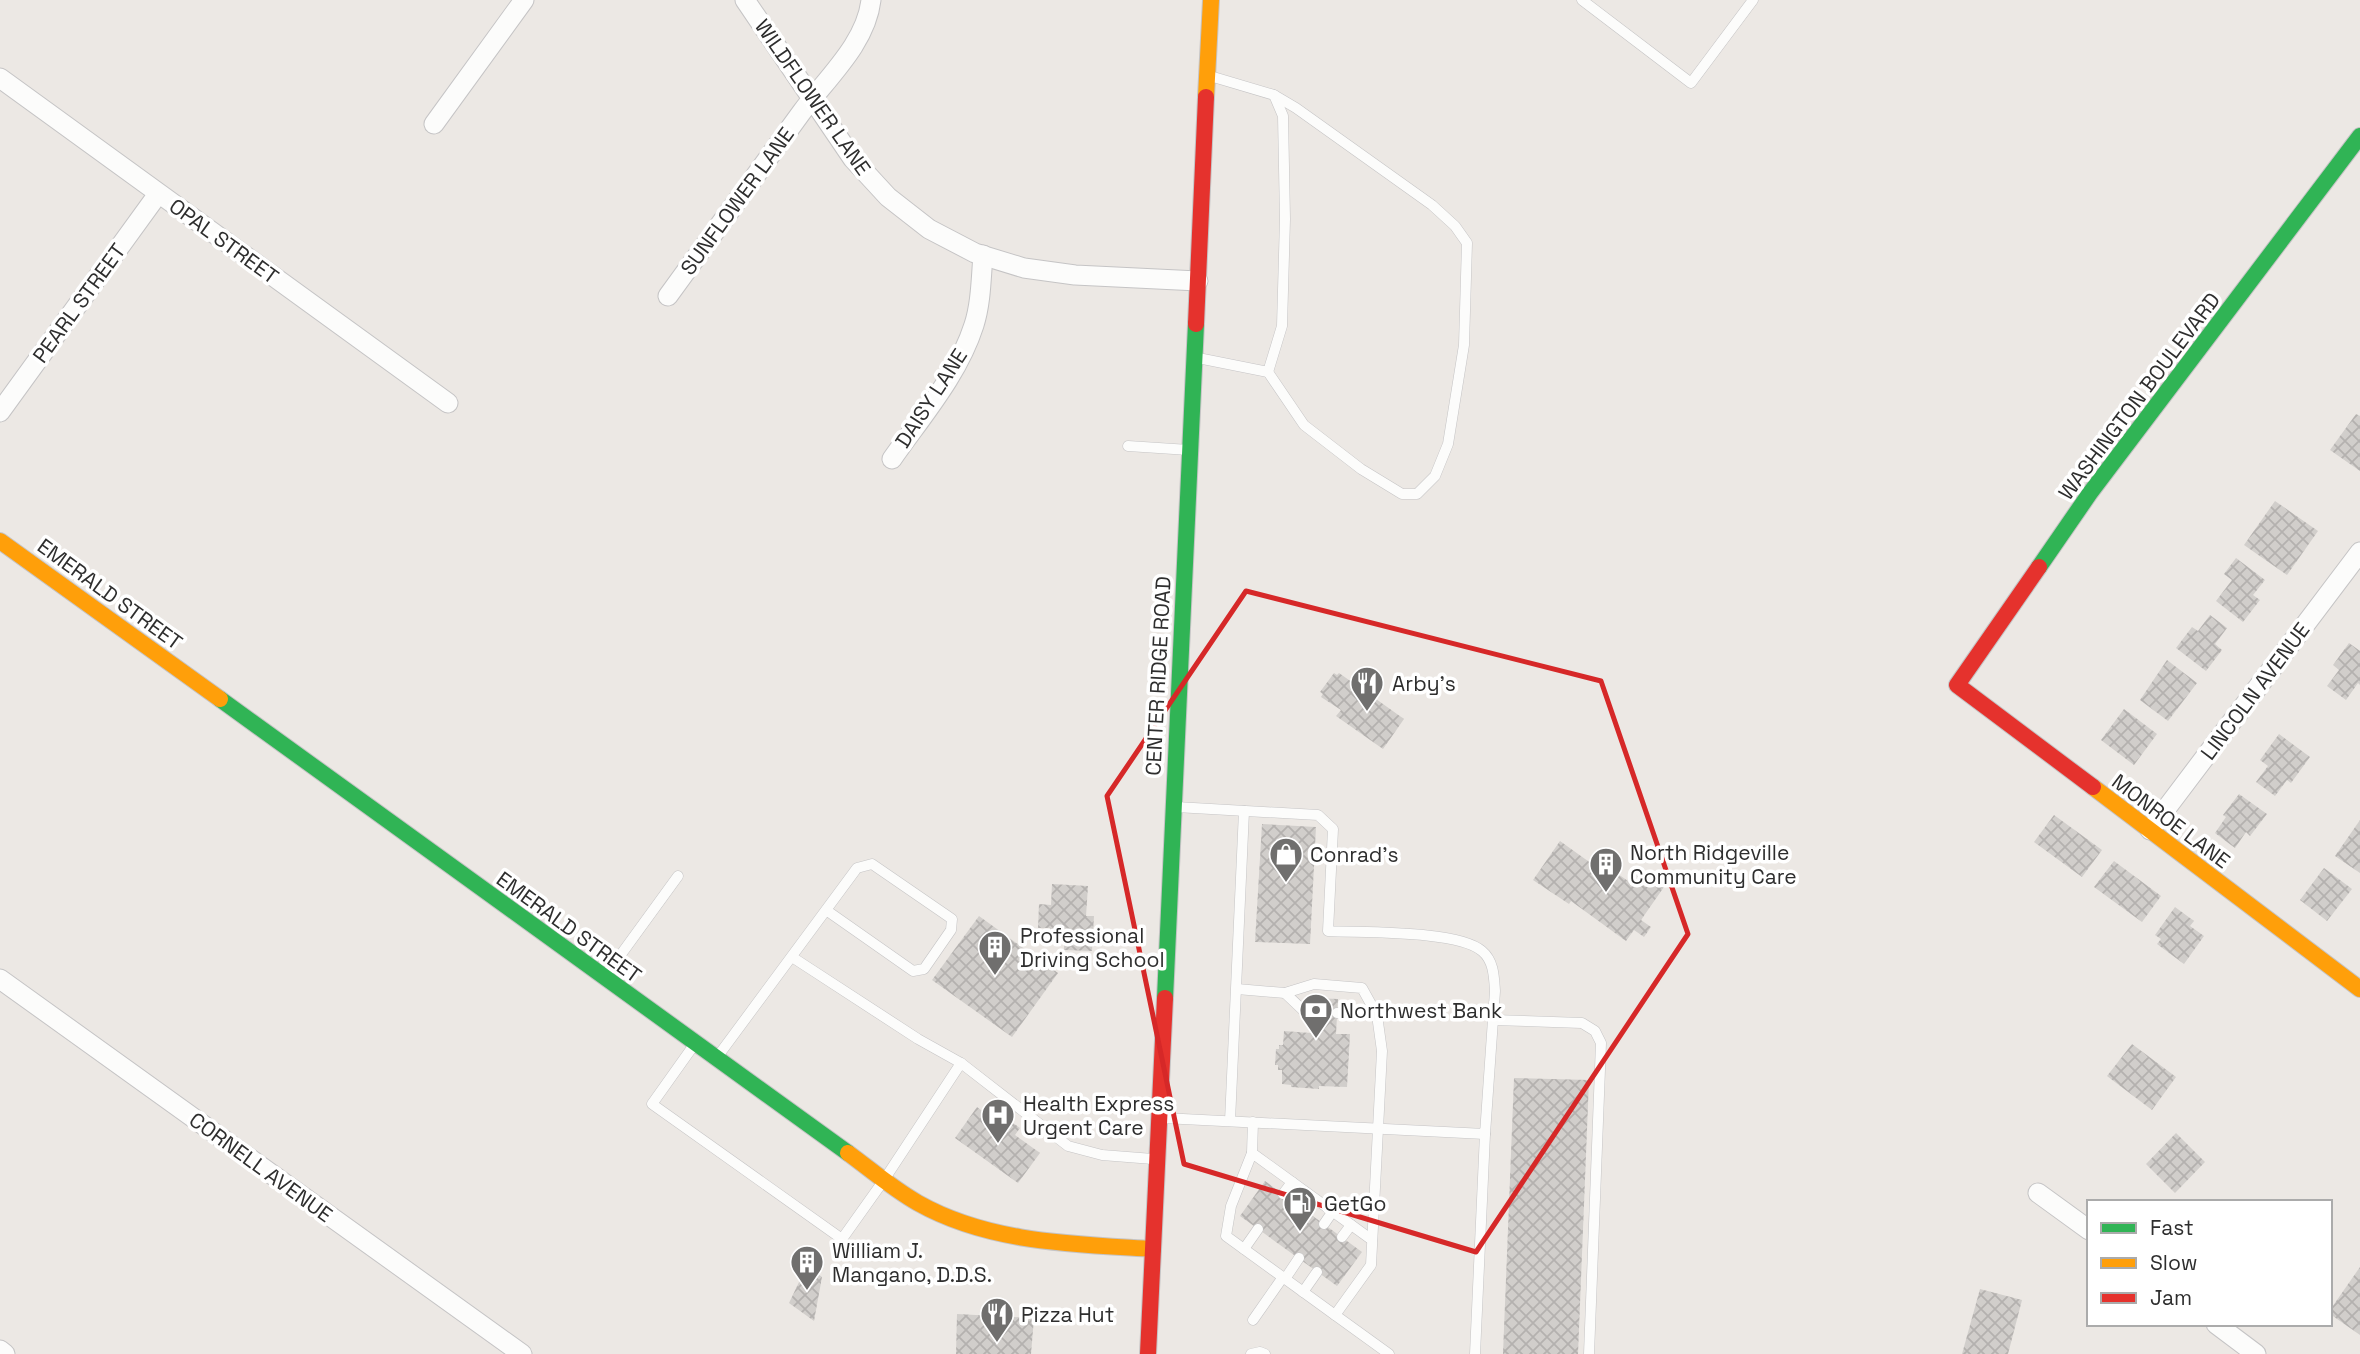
<svg xmlns="http://www.w3.org/2000/svg" width="2360" height="1354" viewBox="0 0 2360 1354" font-family="'Space Grotesk',sans-serif">
	<style>
		.building { fill: url(#building-cross-hatch) }
		.lines { fill: none; stroke-linecap: round; stroke-linejoin: round }
		.lane-casing { stroke: #c5c4c5; stroke-width: 11 }
		.street-casing { stroke: #c5c4c5; stroke-width: 21 }
		.fast-casing { stroke: #c5c4c5; stroke-width: 18 }
		.slow-casing { stroke: #c5c4c5; stroke-width: 18 }
		.jam-casing { stroke: #c5c4c5; stroke-width: 18 }
		.lane { stroke: #fcfcfb; stroke-width: 10 }
		.street { stroke: #fcfcfb; stroke-width: 19 }
		.fast { stroke: #30b455; stroke-width: 16 }
		.slow { stroke: #ff9f0a; stroke-width: 16 }
		.jam { stroke: #e5322d; stroke-width: 16 }
		.marked { fill: none; stroke: #d62828; stroke-width: 5; stroke-linejoin: round }
		.labels { text-anchor: middle; dominant-baseline: central; stroke-width: 7; stroke-linejoin: round; paint-order: stroke }
		.street-label { font-size: 21px; fill: #2e2e2e; stroke: #fff }
		.poi-label { font-size: 21px; fill: #2e2e2e; stroke: #fff; text-anchor: start }
	</style>
	<defs>
		<pattern id="building-cross-hatch" width="8" height="8" patternUnits="userSpaceOnUse" patternTransform="scale(1.75)"><rect width="8" height="8" fill="#d1cecb"/><path d="M0 0l8 8M0 8l8-8" fill="none" stroke="#b4b1af"/></pattern>
	</defs>
	<rect width="100%" height="100%" fill="#ece8e4"/>
	<g class="building">
		<path d="M 2356,414 L 2360,416 L 2360,471 L 2330,450 Z"/>
		<path d="M 2275,501 L 2318,531 L 2287,575 L 2244,545 Z"/>
		<path d="M 2236,558 L 2265,580 L 2253,595 L 2260,600 L 2243,622 L 2216,601 L 2232,580 L 2224,574 Z"/>
		<path d="M 2210,615 L 2227,628 L 2215,644 L 2222,650 L 2206,671 L 2176,648 L 2192,627 L 2198,631 Z"/>
		<path d="M 2349,643 L 2360,651 L 2360,685 L 2358,683 L 2346,700 L 2327,686 L 2339,670 L 2333,665 Z"/>
		<path d="M 2167,660 L 2197,683 L 2168,721 L 2140,700 Z"/>
		<path d="M 1334,673 L 1337,675 L 1339,673 L 1356,685 L 1354,687 L 1359,690 L 1362,685 L 1378,696 L 1376,699 L 1404,719 L 1383,749 L 1336,716 L 1341,710 L 1321,697 L 1323,694 L 1320,692 Z"/>
		<path d="M 2124,709 L 2157,734 L 2134,765 L 2101,740 Z"/>
		<path d="M 2279,734 L 2310,757 L 2291,783 L 2287,780 L 2275,796 L 2256,782 L 2268,766 L 2260,760 Z"/>
		<path d="M 2239,794 L 2267,814 L 2250,836 L 2246,832 L 2235,848 L 2215,833 L 2226,817 L 2223,815 Z"/>
		<path d="M 2054,815 L 2102,850 L 2082,877 L 2034,842 Z"/>
		<path d="M 2360,820 L 2360,873 L 2335,856 Z"/>
		<path d="M 1262,824 L 1316,827 L 1310,944 L 1255,942 Z"/>
		<path d="M 1560,841 L 1592,864 L 1596,859 L 1631,883 L 1640,869 L 1664,887 L 1641,920 L 1651,927 L 1644,937 L 1634,930 L 1626,941 L 1571,901 L 1569,904 L 1533,880 Z"/>
		<path d="M 2114,861 L 2161,896 L 2142,922 L 2094,887 Z"/>
		<path d="M 2324,868 L 2352,889 L 2327,921 L 2300,900 Z"/>
		<path d="M 1052,884 L 1088,886 L 1086,916 L 1094,916 L 1092,951 L 1064,950 L 1064,943 L 1049,942 L 1050,928 L 1038,928 L 1039,904 L 1051,905 Z"/>
		<path d="M 2175,907 L 2194,921 L 2190,926 L 2204,936 L 2184,964 L 2157,944 L 2161,939 L 2155,935 Z"/>
		<path d="M 979,916 L 1058,973 L 1012,1037 L 932,980 Z"/>
		<path d="M 1313,998 L 1338,999 L 1336,1034 L 1350,1034 L 1347,1087 L 1319,1086 L 1319,1089 L 1291,1087 L 1291,1085 L 1282,1084 L 1282,1070 L 1278,1070 L 1278,1065 L 1275,1065 L 1276,1049 L 1279,1049 L 1279,1045 L 1283,1045 L 1284,1031 L 1311,1033 Z"/>
		<path d="M 2132,1044 L 2176,1077 L 2152,1110 L 2107,1076 Z"/>
		<path d="M 1514,1078 L 1589,1080 L 1578,1354 L 1503,1354 Z"/>
		<path d="M 977,1107 L 989,1116 L 993,1109 L 1020,1128 L 1015,1135 L 1040,1153 L 1018,1183 L 955,1138 Z"/>
		<path d="M 2176,1133 L 2205,1162 L 2175,1193 L 2146,1164 Z"/>
		<path d="M 1265,1181 L 1362,1252 L 1337,1286 L 1240,1216 Z"/>
		<path d="M 2360,1267 L 2360,1335 L 2330,1314 L 2330,1310 Z"/>
		<path d="M 815,1272 L 822,1277 L 814,1321 L 789,1303 L 800,1280 Z"/>
		<path d="M 1980,1289 L 2022,1300 L 2008,1354 L 1962,1354 Z"/>
		<path d="M 957,1314 L 1034,1318 L 1031,1354 L 956,1354 Z"/>
	</g>
	<g class="lines">
		<defs>
			<g id="lane">
				<path d="M 1582,0 L 1691,83 L 1753,0"/>
				<path d="M 1198,358 L 1268,372 L 1282,326 L 1285,219 L 1283,116 L 1274,95 L 1210,76"/>
				<path d="M 1268,372 L 1304,425 L 1361,469 L 1402,494 L 1417,494 L 1435,476 L 1448,444 L 1464,345 L 1467,243 L 1455,226 L 1432,205 L 1296,108 L 1274,95"/>
				<path d="M 1128,446 L 1189,450"/>
				<path d="M 792,957 L 918,1039 L 961,1063 L 1068,1146 L 1102,1155 L 1153,1159"/>
				<path d="M 606,975 L 678,876"/>
				<path d="M 1237,989 L 1285,993 L 1314,984 L 1362,988 L 1377,1015 L 1382,1051 L 1371,1265 L 1335,1315 L 1389,1354"/>
				<path d="M 1285,993 L 1305,1012 L 1312,1012"/>
				<path d="M 1337,1013 L 1377,1015"/>
				<path d="M 1493,1020 L 1582,1023 L 1595,1031 L 1601,1043 L 1589,1354"/>
				<path d="M 694,1045 L 652,1104 L 842,1239 L 884,1180 L 961,1063"/>
				<path d="M 718,1056 L 857,868 L 872,864 L 952,919 L 951,930 L 924,969 L 913,971 L 826,910"/>
				<path d="M 1163,1118 L 1485,1134 L 1495,991 C 1494,977 1494,961 1482,951 C 1458,930 1362,933 1328,931 L 1333,829 L 1318,815 L 1176,807"/>
				<path d="M 1230,1121 L 1244,811"/>
				<path d="M 1252,1153 L 1253,1122"/>
				<path d="M 1283,1194 L 1292,1182"/>
				<path d="M 1324,1224 L 1333,1211"/>
				<path d="M 1342,1237 L 1351,1225"/>
				<path d="M 1244,1249 L 1258,1229"/>
				<path d="M 1285,1279 L 1299,1258"/>
				<path d="M 1303,1292 L 1317,1272"/>
				<path d="M 1335,1315 L 1226,1236 L 1231,1206 L 1252,1153 L 1372,1240"/>
				<path d="M 1253,1320 L 1283,1277"/>
				<path d="M 1251,1354 L 1260,1352 L 1265,1354"/>
				<path d="M 1475,1354 L 1485,1134"/>
			</g>
			<g id="street">
				<path d="M 745,0 L 853,159 L 888,197 L 929,229 L 975,253 L 1024,268 L 1075,275 L 1198,281"/>
				<path d="M 0,78 L 448,403"/>
				<path d="M 434,124 L 524,0"/>
				<path d="M 668,296 C 712,235 757,174 801,113 C 826,79 866,44 871,0"/>
				<path d="M 0,412 L 158,194"/>
				<path d="M 892,459 C 922,416 958,375 974,325 C 981,303 981,279 983,255"/>
				<path d="M 2150,830 L 2360,552"/>
				<path d="M 0,979 L 522,1354"/>
				<path d="M 2038,1193 L 2089,1230"/>
				<path d="M 2216,1324 L 2256,1354"/>
				<path d="M 0,1350 L 5,1354"/>
			</g>
			<g id="fast">
				<path d="M 2039,567 L 2090,493 L 2360,136"/>
				<path d="M 220,699 L 848,1153"/>
				<path d="M 1165,998 L 1196,324"/>
			</g>
			<g id="slow">
				<path d="M 1206,97 L 1211,0"/>
				<path d="M 0,541 L 220,699"/>
				<path d="M 2093,787 L 2360,989"/>
				<path d="M 848,1153 C 870,1169 893,1189 918,1203 C 989,1243 1073,1244 1153,1249"/>
			</g>
			<g id="jam">
				<path d="M 1196,324 L 1206,97"/>
				<path d="M 2039,567 L 1957,685 L 2093,787"/>
				<path d="M 1148,1354 L 1165,998"/>
			</g>
		</defs>
		<use href="#lane" class="lane-casing"/>
		<use href="#street" class="street-casing"/>
		<use href="#fast" class="fast-casing"/>
		<use href="#slow" class="slow-casing"/>
		<use href="#jam" class="jam-casing"/>
		<use href="#lane" class="lane"/>
		<use href="#street" class="street"/>
		<use href="#fast" class="fast"/>
		<use href="#slow" class="slow"/>
		<use href="#jam" class="jam"/>
	</g>
	<path class="marked" d="M 1246,591 L 1601,681 L 1688,934 L 1476,1252 L 1184,1164 L 1107,796 Z"/>
	<defs>
		<symbol id="restaurant-pin" viewBox="-11 -11 22 30"><path d="M0 17L-7.5 6A9.5 9.5 0 1 1 7.5 6Z" fill="#706f6e" stroke="#fff"/><path d="M-5-6h1v4h1v-4h1v4h1v-4h1v5L-1.5 .5V6h-2V.5L-5-1ZM5-6V6H3V1.5H1.5Q1.5-4 5-6Z" fill="#fff"/></symbol>
		<symbol id="shop-pin" viewBox="-11 -11 22 30"><path d="M0 17L-7.5 6A9.5 9.5 0 1 1 7.5 6Z" fill="#706f6e" stroke="#fff"/><path d="M-5-2.5h2.3a2.7 3.5 0 0 1 5.4 0H5L5.5 6h-11ZM-1.5-2.5h3a1.5 2.3 0 0 0-3 0Z" fill="#fff"/></symbol>
		<symbol id="building-pin" viewBox="-11 -11 22 30"><path d="M0 17L-7.5 6A9.5 9.5 0 1 1 7.5 6Z" fill="#706f6e" stroke="#fff"/><path d="M-4-6H4V6H1V3H-1V6H-4ZM-2.5-4.3h1.7v1.8h-1.7ZM.8-4.3h1.7v1.8H.8ZM-2.5-1h1.7V.8h-1.7ZM.8-1h1.7V.8H.8Z" fill="#fff"/></symbol>
		<symbol id="bank-pin" viewBox="-11 -11 22 30"><path d="M0 17L-7.5 6A9.5 9.5 0 1 1 7.5 6Z" fill="#706f6e" stroke="#fff"/><path d="M-6-4H6V4H-6ZM0-2.3a2.3 2.3 0 1 0 0 4.6a2.3 2.3 0 1 0 0-4.6Z" fill="#fff"/></symbol>
		<symbol id="hospital-pin" viewBox="-11 -11 22 30"><path d="M0 17L-7.5 6A9.5 9.5 0 1 1 7.5 6Z" fill="#706f6e" stroke="#fff"/><path d="M-5-5h3v3.5h4V-5h3V5h-3V1.5h-4V5h-3Z" fill="#fff"/></symbol>
		<symbol id="fuel-pin" viewBox="-11 -11 22 30"><path d="M0 17L-7.5 6A9.5 9.5 0 1 1 7.5 6Z" fill="#706f6e" stroke="#fff"/><path d="M-5.5-6h7V0h2V4h1.3V-2.5L3-4.5l.8-.8L6-3V5H2.5V1h-1V6h-7ZM-4.2-4.7v3.2H.2V-4.7Z" fill="#fff"/></symbol>
	</defs>
	<g fill-rule="evenodd">
		<use href="#restaurant-pin" x="1348" y="664" width="38" height="52"/>
		<use href="#shop-pin" x="1267" y="835" width="38" height="52"/>
		<use href="#building-pin" x="1587" y="845" width="38" height="52"/>
		<use href="#building-pin" x="976" y="928" width="38" height="52"/>
		<use href="#bank-pin" x="1297" y="991" width="38" height="52"/>
		<use href="#hospital-pin" x="979" y="1096" width="38" height="52"/>
		<use href="#fuel-pin" x="1281" y="1184" width="38" height="52"/>
		<use href="#building-pin" x="788" y="1243" width="38" height="52"/>
		<use href="#restaurant-pin" x="978" y="1295" width="38" height="52"/>
	</g>
	<g class="labels">
		<g class="street-label">
			<text transform="translate(813 97) rotate(55)">WILDFLOWER LANE</text>
			<text transform="translate(737 201) rotate(-54)">SUNFLOWER LANE</text>
			<text transform="translate(224 241) rotate(36)">OPAL STREET</text>
			<text transform="translate(79 303) rotate(-54)">PEARL STREET</text>
			<text transform="translate(2139 396) rotate(-53)">WASHINGTON BOULEVARD</text>
			<text transform="translate(931 398) rotate(-57)">DAISY LANE</text>
			<text transform="translate(110 594) rotate(36)">EMERALD STREET</text>
			<text transform="translate(1158 676) rotate(-87)">CENTER RIDGE ROAD</text>
			<text transform="translate(2255 691) rotate(-53)">LINCOLN AVENUE</text>
			<text transform="translate(2171 821) rotate(37)">MONROE LANE</text>
			<text transform="translate(569 927) rotate(36)">EMERALD STREET</text>
			<text transform="translate(261 1167) rotate(36)">CORNELL AVENUE</text>
		</g>
		<g class="poi-label">
			<text x="1392" y="683">Arby's</text>
			<text x="1630" y="852">North Ridgeville<tspan x="1630" dy="24">Community Care</tspan></text>
			<text x="1310" y="854">Conrad's</text>
			<text x="1020" y="935">Professional<tspan x="1020" dy="24">Driving School</tspan></text>
			<text x="1340" y="1010">Northwest Bank</text>
			<text x="1023" y="1103">Health Express<tspan x="1023" dy="24">Urgent Care</tspan></text>
			<text x="1324" y="1203">GetGo</text>
			<text x="832" y="1250">William J.<tspan x="832" dy="24">Mangano, D.D.S.</tspan></text>
			<text x="1021" y="1314">Pizza Hut</text>
		</g>
	</g>
	<rect x="2087" y="1200" width="245" height="126" fill="#ffffff" stroke="#ababab" stroke-width="2"/>
	<rect x="2101" y="1223" width="35" height="10" fill="#30b455" stroke="#ababab" stroke-width="2"/>
	<text x="2150" y="1235" font-size="21" fill="#2e2e2e">Fast</text>
	<rect x="2101" y="1258" width="35" height="10" fill="#ff9f0a" stroke="#ababab" stroke-width="2"/>
	<text x="2150" y="1270" font-size="21" fill="#2e2e2e">Slow</text>
	<rect x="2101" y="1293" width="35" height="10" fill="#e5322d" stroke="#ababab" stroke-width="2"/>
	<text x="2150" y="1305" font-size="21" fill="#2e2e2e">Jam</text>
</svg>
